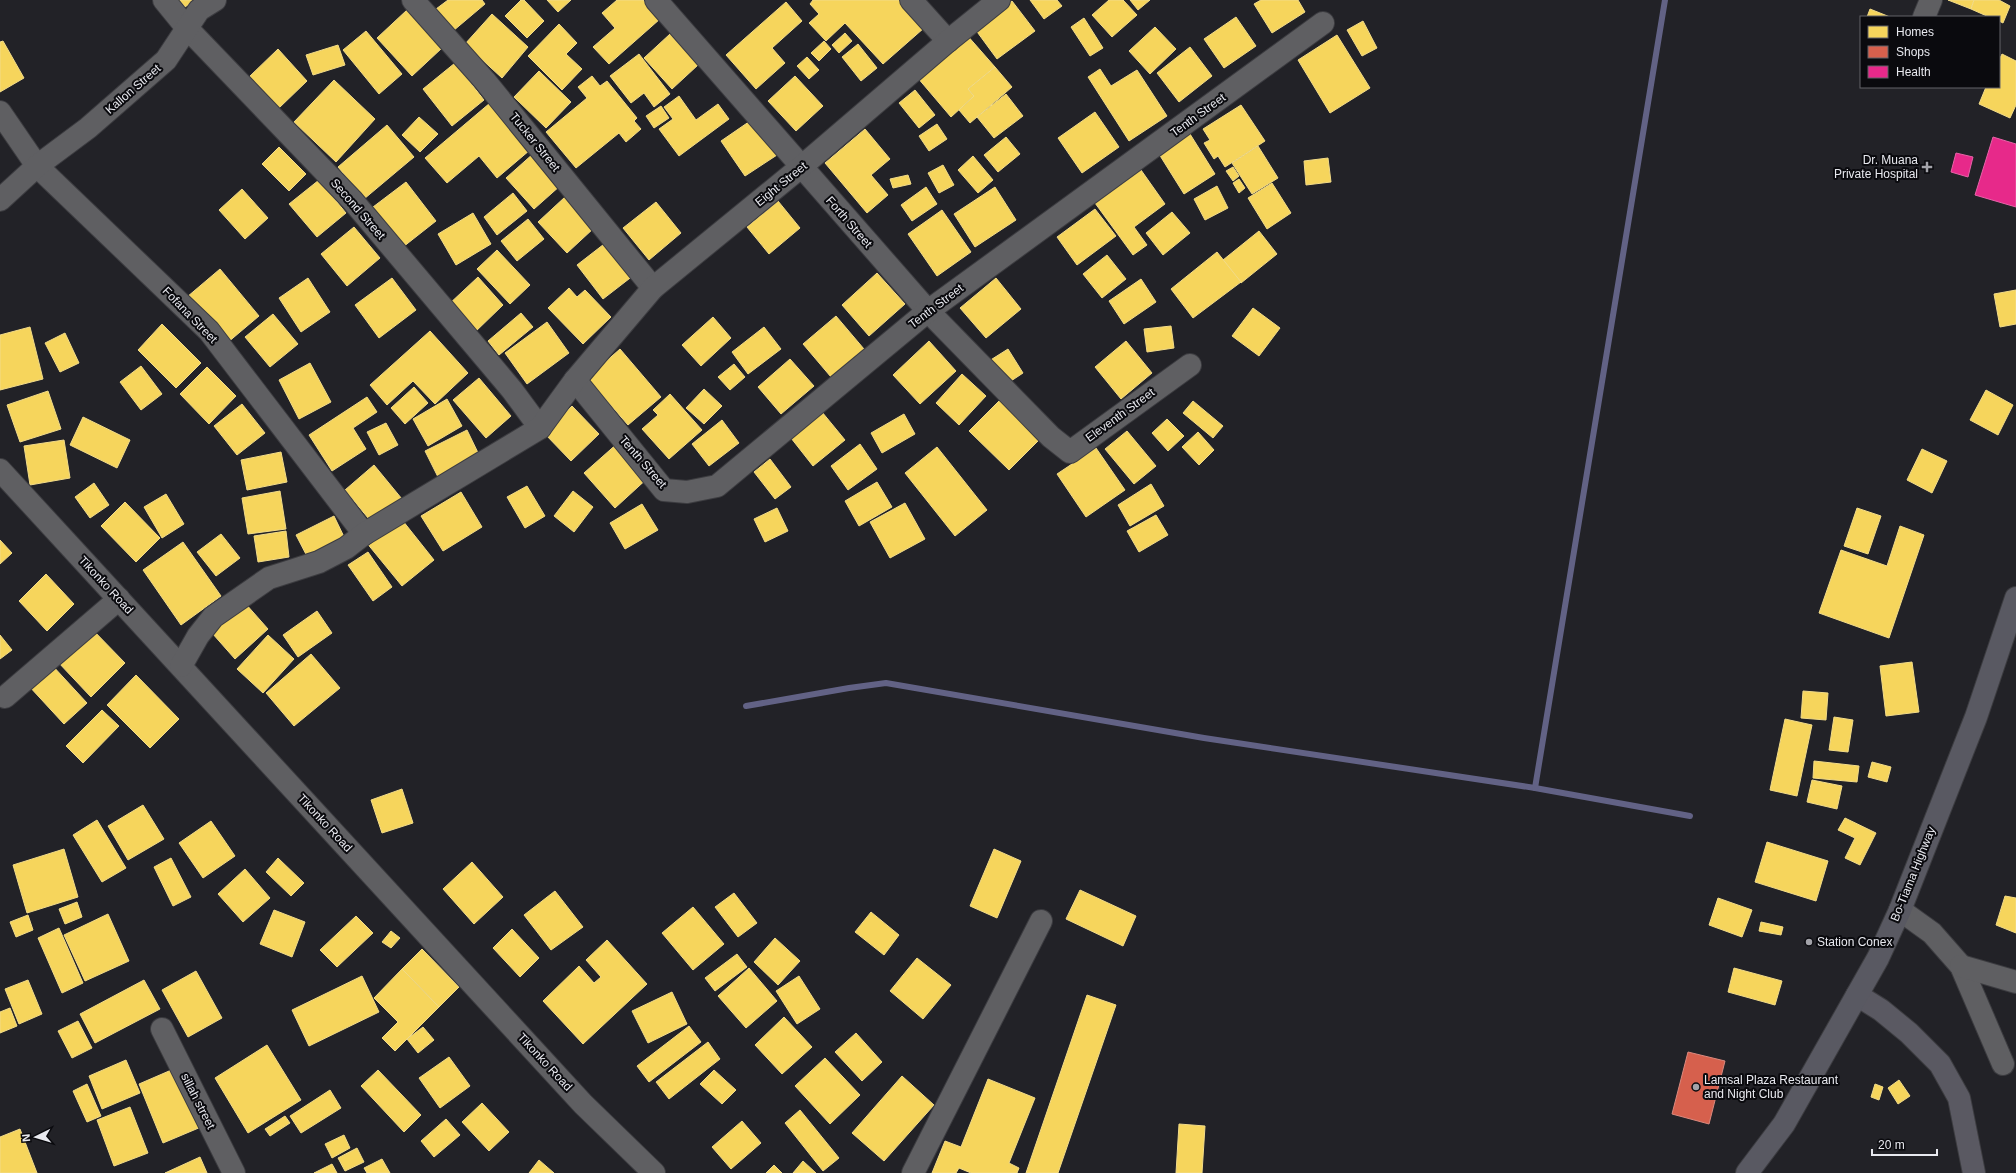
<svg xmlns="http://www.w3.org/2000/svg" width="2016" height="1173" viewBox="0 0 2016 1173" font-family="Arial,sans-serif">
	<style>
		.homes { fill: #f6d55c; stroke: #f2db88 }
		.shops { fill: #d6604d; stroke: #db897e }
		.health { fill: #e7298a; stroke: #e763a8 }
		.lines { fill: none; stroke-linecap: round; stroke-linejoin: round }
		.stream { stroke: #626285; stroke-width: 6 }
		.minor-casing { stroke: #3c3c40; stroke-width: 24 }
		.major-casing { stroke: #3c3c40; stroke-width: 24 }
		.highway-casing { stroke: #3c3c40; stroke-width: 24 }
		.minor { stroke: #5f5f62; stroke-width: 22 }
		.major { stroke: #5a5962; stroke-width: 22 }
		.highway { stroke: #595962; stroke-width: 22 }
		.poi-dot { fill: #a3a3a9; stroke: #0a0a0e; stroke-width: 1.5 }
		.labels { text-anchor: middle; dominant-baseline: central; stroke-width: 4; stroke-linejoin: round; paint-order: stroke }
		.street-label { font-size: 12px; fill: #e8e9ef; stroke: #0a0a0e }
		.poi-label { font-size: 12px; fill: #e8e9ef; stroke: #0a0a0e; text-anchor: start }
	</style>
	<rect width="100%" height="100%" fill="#222227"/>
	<g class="homes">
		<path d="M 179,0 L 195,0 L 185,7 Z"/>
		<path d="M 448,0 L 482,0 L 485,4 L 453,31 L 436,9 Z"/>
		<path d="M 521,0 L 524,0 L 544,21 L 527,38 L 505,16 Z"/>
		<path d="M 547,0 L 571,0 L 558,12 Z"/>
		<path d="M 617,0 L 643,0 L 660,19 L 609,64 L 593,47 L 615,28 L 602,13 Z"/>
		<path d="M 813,0 L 900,0 L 924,28 L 883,64 L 845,23 L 826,41 L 809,23 L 819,14 L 810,4 Z"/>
		<path d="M 1030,0 L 1057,0 L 1062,6 L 1044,19 Z"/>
		<path d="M 1109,0 L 1123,0 L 1137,15 L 1112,37 L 1092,15 Z"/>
		<path d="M 1130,0 L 1150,0 L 1138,10 Z"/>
		<path d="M 1261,0 L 1298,0 L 1305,12 L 1272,33 L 1254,4 Z"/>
		<path d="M 1948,0 L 1974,0 L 1971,9 Z"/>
		<path d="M 1974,0 L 1999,0 L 2010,6 L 2003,23 L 1999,21 L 1999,17 L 1989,17 L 1971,9 Z"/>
		<path d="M 1012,1 L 1035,31 L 997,59 L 975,29 Z"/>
		<path d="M 786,2 L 802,21 L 772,48 L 785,63 L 756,89 L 726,55 Z"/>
		<path d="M 1870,9 L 1890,17 L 1867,17 Z"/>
		<path d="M 407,10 L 442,48 L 412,76 L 377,38 Z"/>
		<path d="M 492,14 L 528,47 L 502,78 L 465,44 Z"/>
		<path d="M 1236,17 L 1256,46 L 1224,68 L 1204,39 Z"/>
		<path d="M 1084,18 L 1103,48 L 1090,56 L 1071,27 Z"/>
		<path d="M 1363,21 L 1377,48 L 1362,56 L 1347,30 Z"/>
		<path d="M 559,24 L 577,43 L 566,54 L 582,69 L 562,90 L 528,56 Z"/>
		<path d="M 1155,27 L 1176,49 L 1150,74 L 1129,51 Z"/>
		<path d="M 366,31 L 402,74 L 379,94 L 343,50 Z"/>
		<path d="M 845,33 L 852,41 L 839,53 L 832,45 Z"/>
		<path d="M 670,34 L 698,65 L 672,89 L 644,58 Z"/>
		<path d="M 966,34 L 995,67 L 968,89 L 974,96 L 951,117 L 917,77 Z"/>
		<path d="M 1337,35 L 1370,88 L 1330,113 L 1298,60 Z"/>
		<path d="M 3,41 L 24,78 L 0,92 L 0,42 Z"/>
		<path d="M 824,41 L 831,49 L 819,61 L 811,53 Z"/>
		<path d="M 858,44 L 877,68 L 861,81 L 842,57 Z"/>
		<path d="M 338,45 L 345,65 L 313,75 L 306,55 Z"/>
		<path d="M 1190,47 L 1212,76 L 1179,102 L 1157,73 Z"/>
		<path d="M 278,49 L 307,81 L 279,108 L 249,77 Z"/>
		<path d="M 639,54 L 670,94 L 654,107 L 644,93 L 631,103 L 610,76 Z"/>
		<path d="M 2002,54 L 2016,61 L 2016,105 L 2010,118 L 1979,104 L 1986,87 L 1999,87 L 1999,60 Z"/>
		<path d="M 807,57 L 819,70 L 809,79 L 797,66 Z"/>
		<path d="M 455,63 L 484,100 L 452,126 L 423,89 Z"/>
		<path d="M 995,67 L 1012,87 L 970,123 L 959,110 L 974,96 L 968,89 Z"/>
		<path d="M 1100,69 L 1111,86 L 1137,70 L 1167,116 L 1129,141 L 1088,77 Z"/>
		<path d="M 539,71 L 571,102 L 546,128 L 514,97 Z"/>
		<path d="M 592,76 L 600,86 L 607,81 L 637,118 L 634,121 L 641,129 L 626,142 L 619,133 L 576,168 L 546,132 L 587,98 L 578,87 Z"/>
		<path d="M 795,76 L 823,106 L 796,131 L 768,101 Z"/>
		<path d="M 334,80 L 375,119 L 336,162 L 294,122 Z"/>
		<path d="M 915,90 L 935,115 L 919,128 L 899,103 Z"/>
		<path d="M 1006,94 L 1023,116 L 994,138 L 977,117 Z"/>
		<path d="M 679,96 L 696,120 L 718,104 L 729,119 L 679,156 L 659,129 L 673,119 L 664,107 Z"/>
		<path d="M 490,103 L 530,150 L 497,178 L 479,156 L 447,183 L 425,158 Z"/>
		<path d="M 1241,105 L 1265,141 L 1225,167 L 1218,156 L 1214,159 L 1204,143 L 1210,140 L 1203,129 Z"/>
		<path d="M 661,106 L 669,118 L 654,128 L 646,116 Z"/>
		<path d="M 1095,112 L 1119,147 L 1082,173 L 1058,138 Z"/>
		<path d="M 419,117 L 438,134 L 420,152 L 402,135 Z"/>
		<path d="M 753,119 L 777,155 L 745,176 L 721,141 Z"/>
		<path d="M 937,124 L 947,139 L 929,151 L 919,136 Z"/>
		<path d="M 387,125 L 414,157 L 364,199 L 338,167 Z"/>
		<path d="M 865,129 L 890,159 L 871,175 L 888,195 L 867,213 L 825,163 Z"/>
		<path d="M 1190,134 L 1215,174 L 1184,194 L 1159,154 Z"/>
		<path d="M 1006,137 L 1020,154 L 998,172 L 984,155 Z"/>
		<path d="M 1258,146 L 1278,178 L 1252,194 L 1232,163 Z"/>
		<path d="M 279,147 L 306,174 L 289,191 L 262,164 Z"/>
		<path d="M 534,153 L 561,185 L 534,209 L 506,178 Z"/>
		<path d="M 973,156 L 993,180 L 978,193 L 958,170 Z"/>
		<path d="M 1328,158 L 1331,182 L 1306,185 L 1304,161 Z"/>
		<path d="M 943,165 L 954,185 L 939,193 L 928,173 Z"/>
		<path d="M 1233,167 L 1239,176 L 1233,181 L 1226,171 Z"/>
		<path d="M 1141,170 L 1165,204 L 1134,227 L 1147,245 L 1133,255 L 1095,203 Z"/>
		<path d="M 908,175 L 911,184 L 893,188 L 890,179 Z"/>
		<path d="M 1239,179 L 1245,188 L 1239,193 L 1233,183 Z"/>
		<path d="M 319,180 L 346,213 L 317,237 L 289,204 Z"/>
		<path d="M 406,182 L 436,221 L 403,247 L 373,207 Z"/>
		<path d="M 1272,183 L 1291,213 L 1267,229 L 1248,198 Z"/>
		<path d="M 1217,186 L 1228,208 L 1205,220 L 1194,199 Z"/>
		<path d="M 926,187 L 937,204 L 912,221 L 901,205 Z"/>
		<path d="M 995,187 L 1016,220 L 975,247 L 954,214 Z"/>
		<path d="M 242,189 L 268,218 L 245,239 L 219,210 Z"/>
		<path d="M 513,193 L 527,211 L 497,235 L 484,217 Z"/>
		<path d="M 565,197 L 594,228 L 567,253 L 538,222 Z"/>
		<path d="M 778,201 L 800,228 L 769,254 L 747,227 Z"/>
		<path d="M 656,202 L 681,233 L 649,260 L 623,228 Z"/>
		<path d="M 1095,209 L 1116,236 L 1077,265 L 1057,237 Z"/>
		<path d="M 942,210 L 971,252 L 937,276 L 908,234 Z"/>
		<path d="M 1172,212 L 1190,233 L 1163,255 L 1146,233 Z"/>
		<path d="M 473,213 L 491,244 L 456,265 L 438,234 Z"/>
		<path d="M 528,219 L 544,239 L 517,261 L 501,241 Z"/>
		<path d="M 354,227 L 380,258 L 347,286 L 321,254 Z"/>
		<path d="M 1259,231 L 1277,254 L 1241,283 L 1223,260 Z"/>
		<path d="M 608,241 L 634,275 L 603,299 L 577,265 Z"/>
		<path d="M 497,250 L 530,285 L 510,304 L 477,269 Z"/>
		<path d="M 1217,252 L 1241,282 L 1193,318 L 1171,289 Z"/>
		<path d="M 1107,255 L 1126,279 L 1102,298 L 1083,274 Z"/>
		<path d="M 220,269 L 259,316 L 227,343 L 187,297 Z"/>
		<path d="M 877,273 L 905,304 L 869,336 L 842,305 Z"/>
		<path d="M 478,277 L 503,305 L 473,334 L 447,306 Z"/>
		<path d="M 308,278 L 330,312 L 301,332 L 279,298 Z"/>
		<path d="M 392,278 L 416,310 L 379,338 L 355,305 Z"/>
		<path d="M 996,278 L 1021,309 L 986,338 L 960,308 Z"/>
		<path d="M 1141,279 L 1156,302 L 1124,324 L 1109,301 Z"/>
		<path d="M 569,288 L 577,297 L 585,290 L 611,317 L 583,344 L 548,308 Z"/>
		<path d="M 2016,290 L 2016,324 L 2000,327 L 1994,294 Z"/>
		<path d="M 1253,308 L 1280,328 L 1259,356 L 1232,336 Z"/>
		<path d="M 521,313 L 533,327 L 499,355 L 488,341 Z"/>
		<path d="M 273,314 L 298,344 L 270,367 L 245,337 Z"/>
		<path d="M 836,316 L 864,349 L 831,377 L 803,344 Z"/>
		<path d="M 713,317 L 731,338 L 701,366 L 682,345 Z"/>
		<path d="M 547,322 L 569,353 L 527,384 L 505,353 Z"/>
		<path d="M 162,324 L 201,363 L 176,388 L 138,350 Z"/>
		<path d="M 1171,326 L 1174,348 L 1147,352 L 1144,329 Z"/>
		<path d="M 30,327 L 43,379 L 0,390 L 0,335 Z"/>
		<path d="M 764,327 L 781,349 L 748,374 L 732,352 Z"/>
		<path d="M 430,331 L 468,373 L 435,404 L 413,381 L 387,405 L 370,385 Z"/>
		<path d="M 65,333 L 79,363 L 60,372 L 45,343 Z"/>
		<path d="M 929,341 L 956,371 L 920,404 L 893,375 Z"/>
		<path d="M 1126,341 L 1152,373 L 1121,399 L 1095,367 Z"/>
		<path d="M 620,349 L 661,397 L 628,425 L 587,378 Z"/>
		<path d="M 1008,349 L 1023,373 L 1005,385 L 989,361 Z"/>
		<path d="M 790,359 L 814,386 L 781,414 L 758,387 Z"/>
		<path d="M 310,363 L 331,402 L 299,419 L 279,380 Z"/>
		<path d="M 734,364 L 745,377 L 730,390 L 718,377 Z"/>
		<path d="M 141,366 L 162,394 L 141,410 L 120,382 Z"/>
		<path d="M 207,367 L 236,396 L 209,424 L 180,394 Z"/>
		<path d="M 962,374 L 986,396 L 959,425 L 936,403 Z"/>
		<path d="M 479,378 L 511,416 L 486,438 L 453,400 Z"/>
		<path d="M 414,387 L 428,403 L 405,424 L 391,408 Z"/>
		<path d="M 704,389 L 722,406 L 704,424 L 686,408 Z"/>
		<path d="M 1986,390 L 2013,405 L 1998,435 L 1970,420 Z"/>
		<path d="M 48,391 L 61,429 L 20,442 L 7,405 Z"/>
		<path d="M 670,394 L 702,430 L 669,459 L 642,429 L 658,415 L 653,410 Z"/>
		<path d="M 367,397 L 377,412 L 353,428 L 366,449 L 332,471 L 309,435 Z"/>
		<path d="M 447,399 L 462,426 L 428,446 L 413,419 Z"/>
		<path d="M 1000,400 L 1040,439 L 1009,470 L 969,431 Z"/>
		<path d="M 1193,401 L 1223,426 L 1213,438 L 1183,413 Z"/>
		<path d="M 242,404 L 265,433 L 237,455 L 214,426 Z"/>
		<path d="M 572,406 L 599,434 L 571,461 L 544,433 Z"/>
		<path d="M 822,412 L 845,440 L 813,466 L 791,438 Z"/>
		<path d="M 904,414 L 915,434 L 882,453 L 871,433 Z"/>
		<path d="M 83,417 L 130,440 L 117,468 L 70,445 Z"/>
		<path d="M 1167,419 L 1184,436 L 1168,451 L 1152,433 Z"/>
		<path d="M 722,420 L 739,443 L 709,466 L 692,444 Z"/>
		<path d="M 386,423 L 398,445 L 379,455 L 367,432 Z"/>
		<path d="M 467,430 L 482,461 L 440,481 L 425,451 Z"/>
		<path d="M 1127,431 L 1156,466 L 1134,484 L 1105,449 Z"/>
		<path d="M 1198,432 L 1214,450 L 1199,465 L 1182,447 Z"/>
		<path d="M 64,440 L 70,478 L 30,485 L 24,446 Z"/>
		<path d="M 619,442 L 650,476 L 615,508 L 584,473 Z"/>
		<path d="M 860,444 L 877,469 L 848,490 L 831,466 Z"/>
		<path d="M 937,447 L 987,510 L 955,536 L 905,473 Z"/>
		<path d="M 1096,448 L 1125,490 L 1086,517 L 1057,474 Z"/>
		<path d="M 1922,449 L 1947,461 L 1932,493 L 1907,480 Z"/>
		<path d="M 281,452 L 287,482 L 247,490 L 241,460 Z"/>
		<path d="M 770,459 L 791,487 L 775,499 L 754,472 Z"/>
		<path d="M 374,465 L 402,499 L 373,524 L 345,490 Z"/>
		<path d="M 877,482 L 892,507 L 859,526 L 845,501 Z"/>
		<path d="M 94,483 L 109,505 L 90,518 L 75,497 Z"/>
		<path d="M 1151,484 L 1164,506 L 1130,526 L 1118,505 Z"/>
		<path d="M 527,486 L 545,516 L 525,528 L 507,497 Z"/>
		<path d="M 280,491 L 286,529 L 248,534 L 242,498 Z"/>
		<path d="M 573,491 L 593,507 L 574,532 L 554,516 Z"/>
		<path d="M 461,492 L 482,527 L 443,551 L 421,516 Z"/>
		<path d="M 166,494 L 184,524 L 162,538 L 144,507 Z"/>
		<path d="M 125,502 L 160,538 L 136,562 L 101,526 Z"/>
		<path d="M 905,503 L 925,539 L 890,558 L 870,522 Z"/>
		<path d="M 642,504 L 658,530 L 625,549 L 610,523 Z"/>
		<path d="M 777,508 L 788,531 L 765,542 L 754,519 Z"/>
		<path d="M 1857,508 L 1881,516 L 1868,554 L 1844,546 Z"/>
		<path d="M 1156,515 L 1168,535 L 1139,552 L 1127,531 Z"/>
		<path d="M 334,516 L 347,543 L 310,562 L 296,535 Z"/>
		<path d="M 399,516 L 434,560 L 402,586 L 366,542 Z"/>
		<path d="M 1900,526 L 1924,535 L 1889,638 L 1819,613 L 1841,550 L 1887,566 Z"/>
		<path d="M 286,531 L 289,557 L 258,562 L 254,536 Z"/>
		<path d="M 221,534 L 240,558 L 216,576 L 197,552 Z"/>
		<path d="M 0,540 L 12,553 L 0,564 Z"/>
		<path d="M 183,542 L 221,596 L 181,625 L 143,570 Z"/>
		<path d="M 368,552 L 392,587 L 373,601 L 348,565 Z"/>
		<path d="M 46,574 L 74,604 L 47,631 L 19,601 Z"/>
		<path d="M 245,603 L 268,629 L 235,659 L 212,633 Z"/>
		<path d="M 317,611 L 332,633 L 298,657 L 283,635 Z"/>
		<path d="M 90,627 L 125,663 L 91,697 L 57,661 Z"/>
		<path d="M 0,635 L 12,650 L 0,659 Z"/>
		<path d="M 268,635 L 294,659 L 263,693 L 237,669 Z"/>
		<path d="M 311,654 L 340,688 L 294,726 L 266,693 Z"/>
		<path d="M 1912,662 L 1919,712 L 1886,716 L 1880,666 Z"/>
		<path d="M 51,664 L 87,703 L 64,724 L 28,685 Z"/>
		<path d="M 136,675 L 179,719 L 150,748 L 107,705 Z"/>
		<path d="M 1803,691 L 1828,693 L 1826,720 L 1801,718 Z"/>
		<path d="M 102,710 L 119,726 L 83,763 L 66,746 Z"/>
		<path d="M 1834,717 L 1853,720 L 1848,752 L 1829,750 Z"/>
		<path d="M 1785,719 L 1812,725 L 1797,796 L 1770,790 Z"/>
		<path d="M 1814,761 L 1859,766 L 1857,782 L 1813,778 Z"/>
		<path d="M 1872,762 L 1891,767 L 1887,782 L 1868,777 Z"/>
		<path d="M 1812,780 L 1842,786 L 1837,809 L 1807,802 Z"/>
		<path d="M 402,789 L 413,823 L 382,833 L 371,800 Z"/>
		<path d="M 143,805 L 164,839 L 128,860 L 108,826 Z"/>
		<path d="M 1845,818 L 1876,833 L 1860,865 L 1845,858 L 1855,838 L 1838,830 Z"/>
		<path d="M 97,820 L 126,868 L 102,882 L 73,835 Z"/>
		<path d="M 211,821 L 235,856 L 203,878 L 179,843 Z"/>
		<path d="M 1767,842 L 1828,861 L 1816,901 L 1755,882 Z"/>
		<path d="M 64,849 L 78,897 L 27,913 L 13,865 Z"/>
		<path d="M 994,849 L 1021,861 L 997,918 L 970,906 Z"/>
		<path d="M 171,858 L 191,897 L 173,906 L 154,867 Z"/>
		<path d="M 278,858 L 304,883 L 291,896 L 266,872 Z"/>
		<path d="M 472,862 L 503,897 L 474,924 L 443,889 Z"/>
		<path d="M 245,869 L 270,898 L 243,922 L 218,894 Z"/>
		<path d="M 1080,890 L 1136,916 L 1123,946 L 1066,919 Z"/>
		<path d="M 555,891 L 583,927 L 551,950 L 524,915 Z"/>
		<path d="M 734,893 L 757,923 L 738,937 L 715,907 Z"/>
		<path d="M 2005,896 L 2016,898 L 2016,933 L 1996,925 Z"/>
		<path d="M 1718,898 L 1752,910 L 1742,937 L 1709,925 Z"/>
		<path d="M 77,902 L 82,917 L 65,924 L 59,909 Z"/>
		<path d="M 693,907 L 724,944 L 693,970 L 662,933 Z"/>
		<path d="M 274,910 L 305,922 L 292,957 L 260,944 Z"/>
		<path d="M 871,912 L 899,935 L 884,955 L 855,932 Z"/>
		<path d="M 108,914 L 129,961 L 85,981 L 64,935 Z"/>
		<path d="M 28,915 L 33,930 L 16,937 L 10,922 Z"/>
		<path d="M 356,916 L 373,933 L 337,967 L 320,950 Z"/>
		<path d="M 1761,922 L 1783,927 L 1781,935 L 1759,931 Z"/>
		<path d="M 59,928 L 83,983 L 62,993 L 38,938 Z"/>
		<path d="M 512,929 L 539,958 L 520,977 L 493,948 Z"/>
		<path d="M 391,931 L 400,938 L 391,948 L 382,942 Z"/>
		<path d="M 775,938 L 800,961 L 778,985 L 754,962 Z"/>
		<path d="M 607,940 L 647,984 L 583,1044 L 543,1001 L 579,966 L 594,983 L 601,977 L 586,960 Z"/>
		<path d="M 422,949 L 459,987 L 439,1007 L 402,969 Z"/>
		<path d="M 737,954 L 747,967 L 715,991 L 705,978 Z"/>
		<path d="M 917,958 L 951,985 L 923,1019 L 890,991 Z"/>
		<path d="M 749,968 L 777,1001 L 746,1028 L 718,996 Z"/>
		<path d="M 1734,968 L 1782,981 L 1775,1005 L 1728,992 Z"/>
		<path d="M 402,969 L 439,1007 L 395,1051 L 382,1038 L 398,1022 L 374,998 Z"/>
		<path d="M 196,971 L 222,1018 L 188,1037 L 162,990 Z"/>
		<path d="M 362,976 L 379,1012 L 309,1046 L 292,1010 Z"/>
		<path d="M 799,976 L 820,1009 L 797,1024 L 776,991 Z"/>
		<path d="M 28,980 L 42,1014 L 19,1024 L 5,989 Z"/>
		<path d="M 144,980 L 160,1009 L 95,1043 L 80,1014 Z"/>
		<path d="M 672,992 L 687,1024 L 648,1043 L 632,1011 Z"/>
		<path d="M 1087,995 L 1116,1005 L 1058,1173 L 1026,1173 Z"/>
		<path d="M 10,1008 L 17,1026 L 0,1033 L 0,1012 Z"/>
		<path d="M 784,1017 L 812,1047 L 782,1074 L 755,1045 Z"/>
		<path d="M 78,1021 L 92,1048 L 72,1058 L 58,1031 Z"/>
		<path d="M 689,1026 L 701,1042 L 649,1082 L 637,1066 Z"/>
		<path d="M 423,1027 L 434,1040 L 418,1053 L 407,1039 Z"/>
		<path d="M 856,1033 L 882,1062 L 862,1081 L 835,1052 Z"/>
		<path d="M 708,1042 L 720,1059 L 669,1099 L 656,1082 Z"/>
		<path d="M 267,1045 L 301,1100 L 248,1133 L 215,1078 Z"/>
		<path d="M 449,1057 L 470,1086 L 440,1108 L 419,1078 Z"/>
		<path d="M 825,1058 L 860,1095 L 830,1124 L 795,1086 Z"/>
		<path d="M 126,1060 L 140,1093 L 102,1109 L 89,1076 Z"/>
		<path d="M 176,1068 L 201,1127 L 163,1143 L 139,1084 Z"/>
		<path d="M 378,1070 L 421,1115 L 404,1132 L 361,1086 Z"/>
		<path d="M 714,1070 L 736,1090 L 722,1104 L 700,1084 Z"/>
		<path d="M 902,1076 L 934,1105 L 884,1161 L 852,1133 Z"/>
		<path d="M 988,1079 L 1035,1098 L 1009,1163 L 1019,1168 L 1017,1173 L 971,1173 L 959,1168 L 956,1173 L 932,1173 L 945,1141 L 961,1147 Z"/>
		<path d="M 1899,1080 L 1910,1096 L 1898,1104 L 1888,1088 Z"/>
		<path d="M 87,1084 L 101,1116 L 87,1122 L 73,1091 Z"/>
		<path d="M 1875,1084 L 1883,1087 L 1879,1100 L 1871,1097 Z"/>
		<path d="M 330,1090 L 341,1108 L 301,1133 L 290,1116 Z"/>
		<path d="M 482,1103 L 509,1132 L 489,1151 L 462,1122 Z"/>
		<path d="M 130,1107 L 148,1153 L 114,1166 L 97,1120 Z"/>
		<path d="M 800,1110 L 839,1158 L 823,1171 L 785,1123 Z"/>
		<path d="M 285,1116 L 290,1123 L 270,1136 L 265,1129 Z"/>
		<path d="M 446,1119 L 460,1135 L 434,1157 L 421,1141 Z"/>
		<path d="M 742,1121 L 761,1143 L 731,1169 L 712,1147 Z"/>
		<path d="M 1179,1124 L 1205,1126 L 1202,1173 L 1176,1173 Z"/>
		<path d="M 20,1129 L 37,1173 L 0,1173 L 0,1137 Z"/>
		<path d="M 344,1135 L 350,1148 L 332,1158 L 325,1144 Z"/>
		<path d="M 357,1148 L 364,1162 L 345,1171 L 338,1158 Z"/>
		<path d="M 200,1157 L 207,1173 L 165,1173 Z"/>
		<path d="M 382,1159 L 390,1173 L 367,1173 L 364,1168 Z"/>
		<path d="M 539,1160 L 554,1173 L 529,1173 Z"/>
		<path d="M 803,1161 L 816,1173 L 793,1173 Z"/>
		<path d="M 332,1164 L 337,1173 L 314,1173 Z"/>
		<path d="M 774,1165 L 782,1173 L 766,1173 Z"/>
	</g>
	<path class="shops" d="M 1688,1052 L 1725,1061 L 1709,1124 L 1672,1114 Z"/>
	<g class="health">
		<path d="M 1993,137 L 2016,144 L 2016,207 L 1975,195 Z"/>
		<path d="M 1956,153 L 1973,157 L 1968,177 L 1951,172 Z"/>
	</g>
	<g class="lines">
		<g class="stream">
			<path d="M 746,706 L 849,688 L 886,683 L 1204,738 L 1535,788 L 1690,816"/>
			<path d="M 1535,788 L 1665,0"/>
		</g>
		<defs>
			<g id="minor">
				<path d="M 164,0 L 186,27 L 352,200 L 512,390 L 540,428"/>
				<path d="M 413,0 L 485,81 L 653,288"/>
				<path d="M 656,0 L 928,311 L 1051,437 L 1070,452 L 1190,365"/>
				<path d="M 911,0 L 948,41"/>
				<path d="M 1924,17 L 1931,0"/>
				<path d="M 0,112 L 37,166 L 209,331 L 364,534"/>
				<path d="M 0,200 L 37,166 L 88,128 L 166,60 L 199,10 L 215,0"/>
				<path d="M 575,380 L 664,490 L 687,492 L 717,486 L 928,311 L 1323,23"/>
				<path d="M 0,470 L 583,1104 L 654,1173"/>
				<path d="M 181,666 L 198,636 L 213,617 L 269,578 L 319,562 L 346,548 L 364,534 L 540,428 L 575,380 L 653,288 L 801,167 L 948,41 L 999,0"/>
				<path d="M 5,697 L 119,599"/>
				<path d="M 1900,910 L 1932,933 L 1961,966 L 2003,1064"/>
				<path d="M 1961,966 L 2016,982"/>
				<path d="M 162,1029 L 234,1173"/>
				<path d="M 913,1173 L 1041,921"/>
			</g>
			<path id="major" d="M 1857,995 L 1881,1010 L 1909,1033 L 1940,1064 L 1959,1098 L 1974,1173"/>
			<path id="highway" d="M 1747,1173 L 1784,1124 L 1878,958 L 1900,910 L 1976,717 L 2016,598"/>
		</defs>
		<use href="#minor" class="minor-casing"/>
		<use href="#major" class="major-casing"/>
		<use href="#highway" class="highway-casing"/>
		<use href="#minor" class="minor"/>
		<use href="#major" class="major"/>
		<use href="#highway" class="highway"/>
	</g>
	<g class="poi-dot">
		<path d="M1925 161h4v4h4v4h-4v4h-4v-4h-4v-4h4z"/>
		<circle cx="1809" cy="942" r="4"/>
		<circle cx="1696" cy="1087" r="4"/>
	</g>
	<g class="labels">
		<g class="street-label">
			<text transform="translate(133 89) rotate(-41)">Kallon Street</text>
			<text transform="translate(1198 115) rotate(-36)">Tenth Street</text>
			<text transform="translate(535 142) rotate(51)">Tucker Street</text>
			<text transform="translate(781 184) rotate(-39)">Eight Street</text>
			<text transform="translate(358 209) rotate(49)">Second Street</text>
			<text transform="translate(849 222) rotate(49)">Forth Street</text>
			<text transform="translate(936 306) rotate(-37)">Tenth Street</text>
			<text transform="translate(190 315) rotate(46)">Fofana Street</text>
			<text transform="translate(1120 415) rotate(-36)">Eleventh Street</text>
			<text transform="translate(643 462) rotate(49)">Tenth Street</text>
			<text transform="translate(106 585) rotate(47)">Tikonko Road</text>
			<text transform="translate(325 823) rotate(47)">Tikonko Road</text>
			<text transform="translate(1913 874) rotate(-68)">Bo-Tiama Highway</text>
			<text transform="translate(545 1062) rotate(47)">Tikonko Road</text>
			<text transform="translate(198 1101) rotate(63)">sillah street</text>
		</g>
		<g class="poi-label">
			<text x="1918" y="160" text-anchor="end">Dr. Muana<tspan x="1918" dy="14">Private Hospital</tspan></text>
			<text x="1817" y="942">Station Conex</text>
			<text x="1704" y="1080">Lamsal Plaza Restaurant<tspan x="1704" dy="14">and Night Club</tspan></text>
		</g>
	</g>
	<rect x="1860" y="16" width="140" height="72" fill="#0a0a0e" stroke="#636368"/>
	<rect x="1868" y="26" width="20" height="12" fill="#f6d55c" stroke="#636368"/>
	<text x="1896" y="36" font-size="12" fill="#e8e9ef">Homes</text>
	<rect x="1868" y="46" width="20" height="12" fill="#d6604d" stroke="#636368"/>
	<text x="1896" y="56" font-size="12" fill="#e8e9ef">Shops</text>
	<rect x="1868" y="66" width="20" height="12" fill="#e7298a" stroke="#636368"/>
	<text x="1896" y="76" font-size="12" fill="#e8e9ef">Health</text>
	<g transform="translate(36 1137) rotate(265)" stroke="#0a0a0e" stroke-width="3" paint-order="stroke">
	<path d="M0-3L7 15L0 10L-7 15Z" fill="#e8e9ef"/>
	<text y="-6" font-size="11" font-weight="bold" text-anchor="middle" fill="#e8e9ef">N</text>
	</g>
	<path d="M1872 1149v6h65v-6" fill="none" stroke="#e8e9ef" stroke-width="2"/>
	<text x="1878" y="1149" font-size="12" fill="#e8e9ef" stroke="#0a0a0e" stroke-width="3" paint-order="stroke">20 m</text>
</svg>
